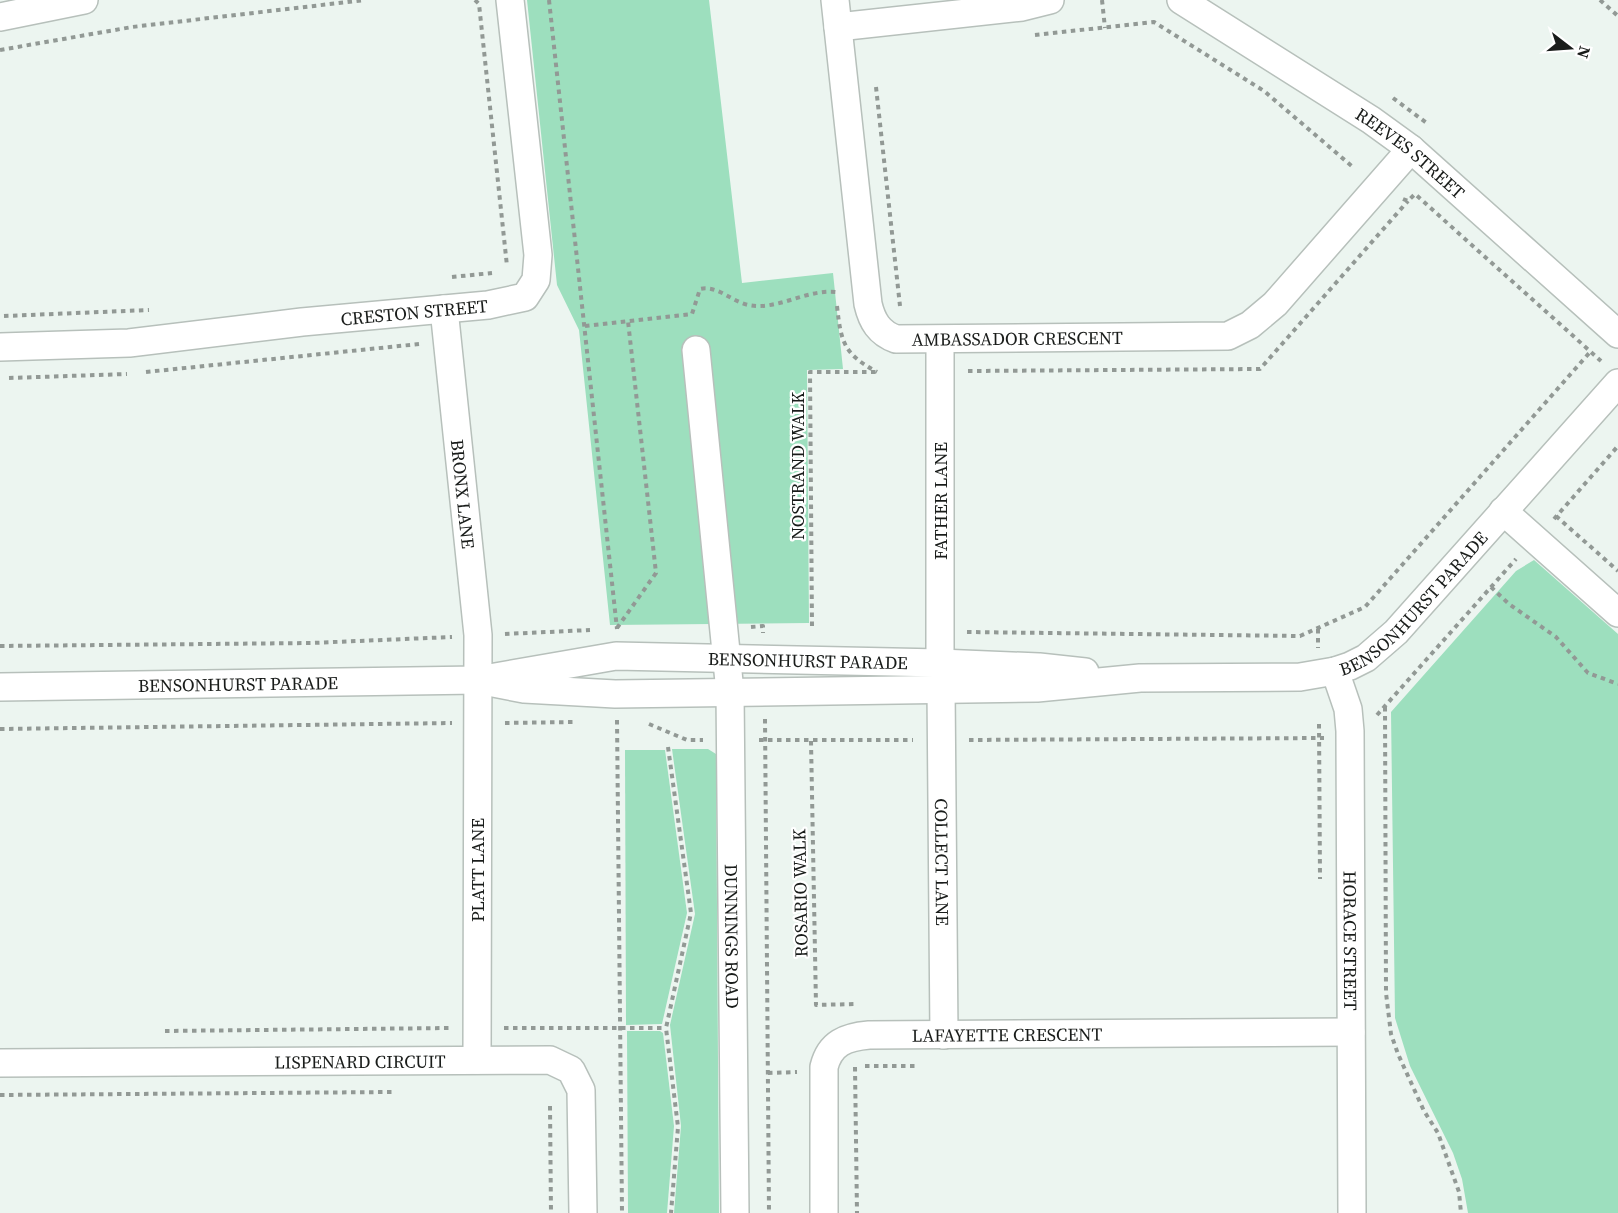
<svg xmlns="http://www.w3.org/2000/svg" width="1618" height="1213" viewBox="0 0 1618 1213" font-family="'Source Serif 4',serif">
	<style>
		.green { fill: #9ddfbe }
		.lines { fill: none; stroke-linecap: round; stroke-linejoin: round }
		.minor-casing { stroke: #b7c0bb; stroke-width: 30 }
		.path { stroke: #929995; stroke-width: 4; stroke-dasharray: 4.5 4.5; stroke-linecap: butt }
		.minor { stroke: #fff; stroke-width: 27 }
		.labels { text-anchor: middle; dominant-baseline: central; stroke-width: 4.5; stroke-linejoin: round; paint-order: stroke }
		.street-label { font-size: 18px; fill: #191c1a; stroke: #fff }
	</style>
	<rect width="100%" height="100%" fill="#ecf5f0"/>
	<g class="green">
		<path d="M 527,0 L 709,0 L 742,283 L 833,273 L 843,369 L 807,370 L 809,623 L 610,625 L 579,330 L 557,285 Z"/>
		<path d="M 1534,560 L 1618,634 L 1618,1213 L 1468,1213 L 1462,1179 L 1453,1153 L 1410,1066 L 1395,1018 L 1391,712 L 1516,571 Z"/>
		<path d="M 672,749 L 708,749 L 716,754 L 719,1213 L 674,1213 L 681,1126 L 670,1025 L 695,914 Z"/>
		<path d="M 625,750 L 665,750 L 687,913 L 662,1024 L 626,1025 Z"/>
		<path d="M 627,1031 L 660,1031 L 663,1033 L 674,1126 L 667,1213 L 628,1213 Z"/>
	</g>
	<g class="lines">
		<defs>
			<g id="minor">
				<path id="s1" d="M 835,0 L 868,304 C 872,321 879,333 896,339 L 1228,336 L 1250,325 L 1275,304 L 1411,149"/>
				<path id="s2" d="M 1181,0 L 1371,120 L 1411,149 L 1618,334"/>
				<path d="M 0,17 L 84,0"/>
				<path d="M 838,27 L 1022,7 L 1050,0"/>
				<path id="s3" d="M 444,309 L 478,635 L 477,1060"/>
				<path id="s4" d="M 0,347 L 129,343 L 302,322 L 488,305 L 525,297 L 536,280 L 538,255 L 510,0"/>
				<path id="s5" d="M 696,350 L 730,692 L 735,1213"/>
				<path d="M 1503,511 L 1618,613"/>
				<path d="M 940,663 L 940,340"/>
				<path id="s6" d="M 1335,671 L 1348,709 L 1350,731 L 1352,1213"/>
				<path id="s7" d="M 478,680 L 524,689 L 615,694 L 1037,688 L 1140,678 L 1300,677 L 1335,671 L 1350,666 L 1366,658 L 1396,632 L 1618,383"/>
				<path id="s8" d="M 0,687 L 478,680 L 616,656 L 940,663 L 1039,667 L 1085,672"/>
				<path id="s9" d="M 941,688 L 944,1035"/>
				<path id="s10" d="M 0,1063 L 550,1060 L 571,1070 L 581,1090 L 583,1213"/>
				<path id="s11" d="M 824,1213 L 824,1067 C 830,1043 846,1037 869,1035 L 1351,1032"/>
			</g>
		</defs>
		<use href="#minor" class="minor-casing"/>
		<g class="path">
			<path d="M 475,0 L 479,4 L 507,266"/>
			<path d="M 549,0 L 617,629"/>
			<path d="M 1102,0 L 1105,28"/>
			<path d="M 1600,0 L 1618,16"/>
			<path d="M 1035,35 L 1154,22 L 1264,91 L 1354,168"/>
			<path d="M 0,50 L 132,27 L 365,0"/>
			<path d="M 876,87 L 900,306"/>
			<path d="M 1393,98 L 1428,124"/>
			<path d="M 1403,199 L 1408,201 L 1415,194 L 1601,361"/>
			<path d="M 452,277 L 492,273"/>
			<path d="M 837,306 C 841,343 844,354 877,372"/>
			<path d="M 4,316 L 149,310"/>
			<path d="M 585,326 L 692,314 L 700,289 C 717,285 731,301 748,305 C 777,311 806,289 836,292"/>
			<path d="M 968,371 L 1260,369 L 1408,201"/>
			<path d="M 146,372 L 419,344"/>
			<path d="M 9,378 L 127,374"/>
			<path d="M 1556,516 L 1618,571"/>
			<path d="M 1554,519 L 1618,446"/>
			<path d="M 1491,587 L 1509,604 L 1556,637 L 1588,673 L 1618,684"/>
			<path d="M 812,626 L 810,372 L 877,372"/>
			<path d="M 751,627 L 763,626 L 763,633"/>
			<path d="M 617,628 L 656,573 L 628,321"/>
			<path d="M 1318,629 L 1318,648"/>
			<path d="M 967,632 L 1300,636 L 1365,607 L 1591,351"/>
			<path d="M 505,634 L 590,630"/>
			<path d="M 0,646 L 311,643 L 452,637"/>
			<path d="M 1385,707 L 1386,993 L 1391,1034 L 1398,1054 L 1424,1111 L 1438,1133 L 1459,1192 L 1461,1213"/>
			<path d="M 1377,715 L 1516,559"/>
			<path d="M 765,719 L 769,1213"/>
			<path d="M 617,720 L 622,1213"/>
			<path d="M 505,723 L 575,722"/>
			<path d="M 649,724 L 687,740 L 703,740"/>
			<path d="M 1319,724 L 1320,879"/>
			<path d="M 0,729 L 452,723"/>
			<path d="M 759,740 L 913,740"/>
			<path d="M 969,740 L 1324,738"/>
			<path d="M 811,741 L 816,1005 L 855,1004"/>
			<path d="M 668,747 L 691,913 L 666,1028 L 678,1127 L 671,1213"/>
			<path d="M 504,1028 L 666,1028"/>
			<path d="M 165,1031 L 449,1028"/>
			<path d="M 865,1066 L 918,1066"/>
			<path d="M 855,1067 L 857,1213"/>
			<path d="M 768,1073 L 797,1072"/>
			<path d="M 0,1095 L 392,1092"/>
			<path d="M 550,1106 L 551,1213"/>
		</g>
		<use href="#minor" class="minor"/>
	</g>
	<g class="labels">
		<g class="street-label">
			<text stroke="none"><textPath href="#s2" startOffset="276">REEVES STREET</textPath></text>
			<text stroke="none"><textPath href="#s4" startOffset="416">CRESTON STREET</textPath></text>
			<text stroke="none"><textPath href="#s1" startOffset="474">AMBASSADOR CRESCENT</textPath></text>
			<text transform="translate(797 466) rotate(-90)">NOSTRAND WALK</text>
			<text stroke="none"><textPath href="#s3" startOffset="186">BRONX LANE</textPath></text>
			<text transform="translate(940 501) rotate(-90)">FATHER LANE</text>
			<text stroke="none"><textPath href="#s7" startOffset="964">BENSONHURST PARADE</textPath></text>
			<text stroke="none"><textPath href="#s8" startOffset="810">BENSONHURST PARADE</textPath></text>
			<text stroke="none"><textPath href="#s8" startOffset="238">BENSONHURST PARADE</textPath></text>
			<text stroke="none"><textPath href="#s9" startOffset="174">COLLECT LANE</textPath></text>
			<text transform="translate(477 870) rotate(-90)">PLATT LANE</text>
			<text transform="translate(800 893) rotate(-91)">ROSARIO WALK</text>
			<text stroke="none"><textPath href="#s5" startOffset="588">DUNNINGS ROAD</textPath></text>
			<text stroke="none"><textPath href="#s6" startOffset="272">HORACE STREET</textPath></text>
			<text stroke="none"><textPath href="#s11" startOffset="344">LAFAYETTE CRESCENT</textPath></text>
			<text stroke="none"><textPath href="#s10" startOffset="360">LISPENARD CIRCUIT</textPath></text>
		</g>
	</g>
	<g transform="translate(1570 48) rotate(107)" stroke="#ffffff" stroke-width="4.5" paint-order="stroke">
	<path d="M0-4.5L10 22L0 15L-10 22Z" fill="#191c1a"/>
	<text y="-9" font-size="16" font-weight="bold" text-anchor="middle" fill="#191c1a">N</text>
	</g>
</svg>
